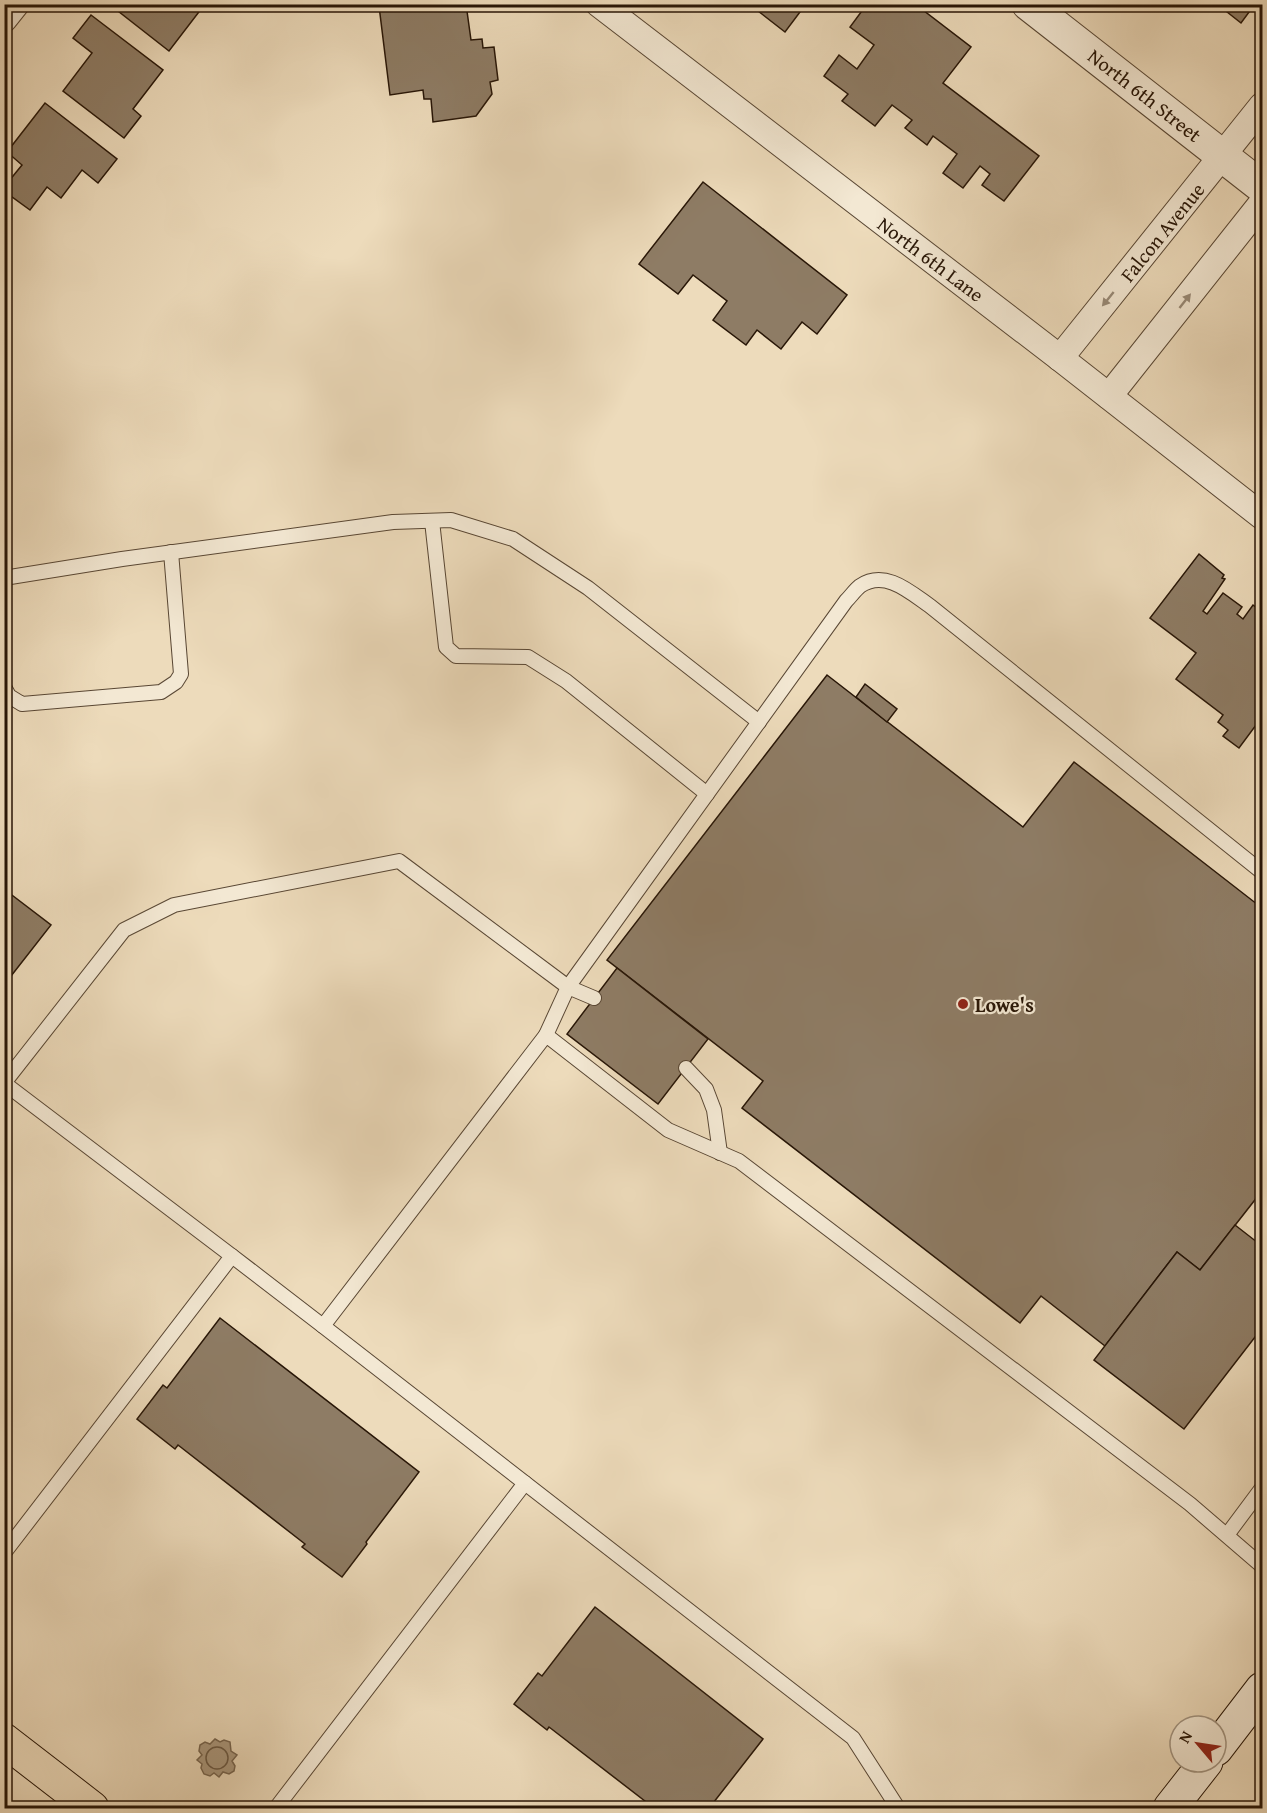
<svg xmlns="http://www.w3.org/2000/svg" width="1267" height="1813" viewBox="0 0 1267 1813" font-family="'Gentium Book Plus',serif">
	<style>
		.water { fill: #aa987e; stroke: #76644e; stroke-width: 1.5 }
		.lines { fill: none; stroke-linecap: round; stroke-linejoin: round }
		.shore { stroke: #695742; stroke-width: 1.5 }
		.building { fill: #8e7c65; stroke: #281607; stroke-width: 1.5 }
		.service-casing { stroke: #594734; stroke-width: 16 }
		.minor-casing { stroke: #594734; stroke-width: 28 }
		.tertiary-casing { stroke: #594734; stroke-width: 34 }
		.secondary-casing { stroke: #281607; stroke-width: 35 }
		.primary-casing { stroke: #281607; stroke-width: 35 }
		.service { stroke: #f3e8d3; stroke-width: 14 }
		.minor { stroke: #f3e8d3; stroke-width: 26 }
		.tertiary { stroke: #f3e8d3; stroke-width: 32 }
		.secondary { stroke: #f3e8d3; stroke-width: 33 }
		.primary { stroke: #eddbbb; stroke-width: 33 }
		.oneway { fill: #988a77 }
		.poi-dot { fill: #8f2418; stroke: #f3e8d3; stroke-width: 2 }
		.labels { text-anchor: middle; dominant-baseline: central; stroke-width: 4.5; stroke-linejoin: round; paint-order: stroke }
		.street-label { font-size: 20px; fill: #281607; stroke: #f3e8d3 }
		.poi-label { font-size: 20px; font-weight: bold; fill: #281607; stroke: #f3e8d3; text-anchor: start }
	</style>
	<rect width="100%" height="100%" fill="#eddbbb"/>
	<filter id="stains"><feTurbulence type="fractalNoise" baseFrequency=".00333" numOctaves="4"/><feColorMatrix values="0 0 0 0 .2 0 0 0 0 .09 0 0 0 0 .02 0 0 0 .5 -.17"/></filter>
	<radialGradient id="worn" r=".72"><stop offset=".6" stop-color="#630" stop-opacity="0"/><stop offset="1" stop-color="#630" stop-opacity=".3"/></radialGradient>
	<path class="water" d="M 215,1739 L 220,1742 L 224,1740 L 230,1742 L 231,1751 L 237,1755 L 232,1761 L 235,1766 L 234,1771 L 229,1774 L 223,1772 L 219,1777 L 214,1773 L 210,1776 L 204,1774 L 201,1768 L 202,1764 L 197,1760 L 202,1755 L 199,1751 L 200,1745 L 205,1742 L 210,1744 Z"/>
	<g class="lines">
		<circle class="shore" cx="217" cy="1758" r="11"/>
	</g>
	<g class="building">
		<path d="M 109,4 L 205,4 L 169,51 Z"/>
		<path d="M 376,4 L 466,4 L 471,40 L 482,39 L 483,48 L 494,47 L 498,80 L 490,82 L 492,94 L 476,116 L 433,122 L 431,99 L 424,99 L 423,90 L 390,95 L 379,6 Z"/>
		<path d="M 749,4 L 806,4 L 785,32 Z"/>
		<path d="M 867,4 L 905,4 L 908,7 L 909,4 L 915,4 L 971,47 L 943,83 L 1039,156 L 1004,201 L 982,185 L 990,174 L 980,166 L 963,188 L 943,173 L 957,154 L 933,136 L 927,145 L 905,128 L 912,120 L 892,105 L 875,126 L 842,101 L 848,94 L 824,76 L 839,55 L 857,69 L 874,45 L 850,27 Z"/>
		<path d="M 1217,4 L 1255,4 L 1241,23 Z"/>
		<path d="M 91,15 L 163,70 L 133,109 L 141,116 L 124,138 L 63,91 L 92,53 L 73,38 Z"/>
		<path d="M 45,103 L 117,159 L 98,183 L 82,170 L 61,198 L 47,187 L 30,210 L 4,191 L 4,187 L 22,165 L 7,152 Z"/>
		<path d="M 703,182 L 847,295 L 817,334 L 802,322 L 781,349 L 757,330 L 746,345 L 713,320 L 727,301 L 693,275 L 678,294 L 639,264 Z"/>
		<path d="M 1199,554 L 1224,575 L 1222,578 L 1225,579 L 1203,611 L 1207,614 L 1223,593 L 1242,607 L 1237,614 L 1243,619 L 1253,605 L 1262,612 L 1262,699 L 1260,703 L 1262,705 L 1262,717 L 1239,748 L 1223,736 L 1228,730 L 1218,722 L 1223,715 L 1176,679 L 1196,653 L 1150,618 Z"/>
		<path d="M 827,675 L 1023,827 L 1074,762 L 1262,908 L 1262,1200 L 1258,1196 L 1200,1270 L 1177,1252 L 1105,1346 L 1041,1296 L 1020,1323 L 742,1108 L 763,1081 L 607,960 Z"/>
		<path d="M 865,684 L 897,709 L 887,722 L 856,697 Z"/>
		<path d="M 4,889 L 51,925 L 4,985 Z"/>
		<path d="M 617,968 L 708,1039 L 658,1104 L 567,1034 Z"/>
		<path d="M 1235,1225 L 1262,1246 L 1262,1328 L 1184,1429 L 1094,1360 L 1177,1252 L 1200,1270 Z"/>
		<path d="M 220,1318 L 419,1472 L 366,1542 L 367,1544 L 342,1577 L 302,1547 L 305,1544 L 178,1445 L 175,1449 L 137,1419 L 163,1385 L 167,1388 Z"/>
		<path d="M 595,1607 L 763,1739 L 710,1807 L 711,1808 L 654,1808 L 549,1727 L 547,1730 L 514,1704 L 538,1673 L 542,1676 Z"/>
	</g>
	<g class="lines">
		<defs>
			<g id="service">
				<path d="M 432,521 L 446,647 L 456,656 L 528,657 L 566,681 L 707,794"/>
				<path d="M 4,578 L 122,559 L 393,522 L 451,520 L 513,539 L 588,588 L 759,722"/>
				<path d="M 4,687 L 9,696 L 22,704 L 161,692 L 176,682 L 181,674 L 171,552"/>
				<path d="M 594,998 L 568,987 L 846,601 C 851,596 855,590 860,586 C 885,569 910,592 930,606 L 1262,872"/>
				<path d="M 686,1068 L 706,1089 L 714,1110 L 720,1153"/>
				<path d="M 4,1083 L 124,930 L 174,905 L 399,861 L 568,987 L 546,1035"/>
				<path d="M 4,1083 L 232,1256 L 4,1553"/>
				<path d="M 232,1256 L 323,1326"/>
				<path d="M 1227,1535 L 1262,1488"/>
				<path d="M 276,1808 L 525,1483"/>
				<path d="M 898,1808 L 853,1738 L 323,1326 L 546,1035 L 668,1130 L 739,1161 L 1190,1504 L 1262,1566"/>
			</g>
			<g id="minor">
				<path d="M 599,4 L 1060,358 L 1262,516"/>
				<path d="M 4,19 L 16,4"/>
				<path d="M 1060,358 L 1262,106"/>
				<path d="M 1109,396 L 1262,203"/>
			</g>
			<path id="tertiary" d="M 1028,4 L 1262,187"/>
			<g id="secondary">
				<path d="M 1216,1749 L 1262,1689"/>
				<path d="M 1170,1808 L 1206,1762"/>
			</g>
			<path id="primary" d="M 4,1740 L 92,1808"/>
		</defs>
		<use href="#service" class="service-casing"/>
		<use href="#minor" class="minor-casing"/>
		<use href="#tertiary" class="tertiary-casing"/>
		<use href="#secondary" class="secondary-casing"/>
		<use href="#primary" class="primary-casing"/>
		<use href="#service" class="service"/>
		<use href="#minor" class="minor"/>
		<use href="#tertiary" class="tertiary"/>
		<use href="#secondary" class="secondary"/>
		<use href="#primary" class="primary"/>
	</g>
	<defs><path id="oneway-solid" d="M-6-.8H1V-3.2L6.5 0L1 3.2V.8H-6Z" transform="scale(1.5)"/></defs>
	<g class="oneway">
		<use href="#oneway-solid" transform="translate(1108 299) rotate(129)"/>
		<use href="#oneway-solid" transform="translate(1185 301) rotate(-52)"/>
	</g>
	<circle class="poi-dot" cx="963" cy="1004" r="6"/>
	<g class="labels">
		<g class="street-label">
			<text transform="translate(1145 95) rotate(38)">North 6th Street</text>
			<text transform="translate(1162 232) rotate(-51)">Falcon Avenue</text>
			<text transform="translate(931 259) rotate(37)">North 6th Lane</text>
		</g>
		<g class="poi-label">
			<text x="975" y="1004">Lowe's</text>
		</g>
	</g>
	<rect width="1267" height="1813" fill="none" stroke="#eddbbb" stroke-width="24"/>
	<rect x="6" y="6" width="1255" height="1801" fill="none" stroke="#281607" stroke-width="3"/>
	<rect x="12" y="12" width="1243" height="1789" fill="none" stroke="#281607" stroke-width="1.5"/>
	<g transform="translate(1198 1744) rotate(299)"><circle r="28" fill="#f3e8d3" stroke="#a29481" stroke-width="1.5"/>
	<path d="M0-4.5L10 22L0 15L-10 22Z" fill="#8f2418"/>
	<text y="-9" font-size="16" font-weight="bold" text-anchor="middle" fill="#281607">N</text>
	</g>
	<rect width="100%" height="100%" filter="url(#stains)"/>
	<rect width="100%" height="100%" fill="url(#worn)"/>
</svg>
